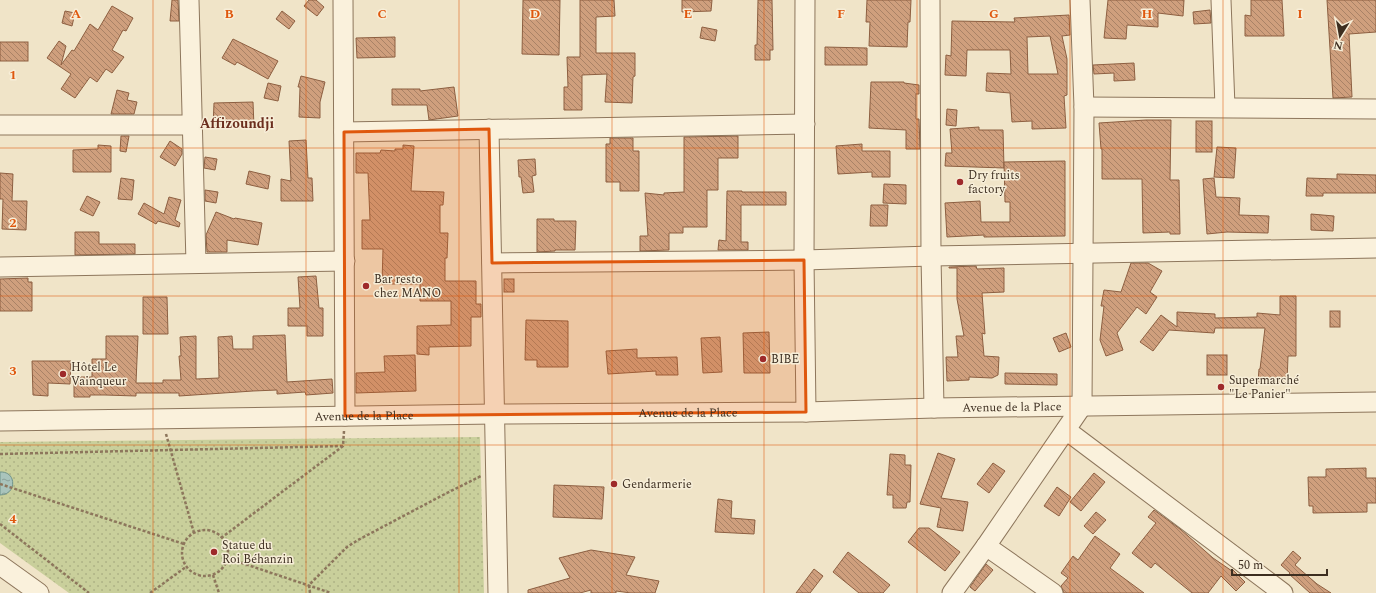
<svg xmlns="http://www.w3.org/2000/svg" width="1376" height="593" viewBox="0 0 1376 593" font-family="Spectral,serif">
	<style>
		.grass { fill: url(#grass-dots) }
		.water { fill: url(#water-ripples); stroke: #6f938a }
		.building { fill: url(#building-back-hatch); stroke: #8d5f41; fill-rule: evenodd }
		.lines { fill: none; stroke-linecap: round; stroke-linejoin: round }
		.minor-casing { stroke: #8d765c; stroke-width: 21 }
		.path { stroke: #8d765c; stroke-width: 2.5; stroke-dasharray: 3 2; stroke-linecap: butt }
		.minor { stroke: #faf1dc; stroke-width: 19 }
		.marked { fill: #df570d; fill-opacity: 0.2; stroke: #df570d; stroke-width: 3; stroke-linejoin: round }
		.grid { fill: none; stroke: #df570d; stroke-width: 1; stroke-opacity: 0.55 }
		.poi-dot { fill: #9e2a2b; stroke: #f7eed8; stroke-width: 1.5 }
		.labels { text-anchor: middle; dominant-baseline: central; stroke-width: 3; stroke-linejoin: round; paint-order: stroke }
		.poi-label { font-size: 12px; fill: #3d2e20; stroke: #f7eed8; text-anchor: start }
		.street-label { font-size: 12px; fill: #3d2e20; stroke: #f7eed8 }
		.quarter-label { font-size: 14px; font-weight: bold; fill: #6b2e1e; stroke: #f7eed8 }
		.grid-label { font-size: 13px; text-anchor: middle; font-weight: bold; fill: #df570d; stroke: #f7eed8; stroke-width: 3; stroke-linejoin: round; paint-order: stroke }
	</style>
	<defs>
		<pattern id="grass-dots" width="8" height="8" patternUnits="userSpaceOnUse"><rect width="8" height="8" fill="#c9cf9b"/><path d="M2 2h.1M6 6h.1" fill="none" stroke="#aeb285" stroke-width="1.8" stroke-linecap="round"/></pattern>
		<pattern id="water-ripples" width="26" height="14" patternUnits="userSpaceOnUse"><rect width="26" height="14" fill="#a9c4bc"/><path d="M2 4q2-2 4 0t4 0M15 11q2-2 4 0t4 0" fill="none" stroke="#8ba098"/></pattern>
		<pattern id="building-back-hatch" width="6" height="6" patternUnits="userSpaceOnUse"><rect width="6" height="6" fill="#cf9f7d"/><path d="M-1 5l2 2M0 0l6 6M5-1l2 2" fill="none" stroke="#a98266"/></pattern>
	</defs>
	<rect width="100%" height="100%" fill="#f0e4c8"/>
	<path class="grass" d="M 480,437 L 484,593 L 69,593 L 0,543 L 0,442 Z"/>
	<path class="water" d="M 0,472 C 17,471 17,495 0,495 Z"/>
	<g class="building">
		<path d="M 172,0 L 178,0 L 179,21 L 170,21 Z"/>
		<path d="M 309,0 L 316,0 L 324,7 L 317,16 L 304,6 Z"/>
		<path d="M 523,0 L 560,0 L 559,55 L 522,54 Z"/>
		<path d="M 580,0 L 614,0 L 615,16 L 596,17 L 596,53 L 635,53 L 635,76 L 633,77 L 632,103 L 605,102 L 607,74 L 582,75 L 582,110 L 564,110 L 564,87 L 568,87 L 567,57 L 580,57 Z"/>
		<path d="M 682,0 L 712,0 L 711,11 L 682,12 Z"/>
		<path d="M 758,0 L 772,0 L 773,50 L 770,50 L 770,60 L 755,60 L 755,45 L 757,45 Z"/>
		<path d="M 867,0 L 911,0 L 910,22 L 908,22 L 907,47 L 869,46 L 870,22 L 866,22 Z"/>
		<path d="M 1108,0 L 1184,0 L 1183,16 L 1158,13 L 1158,27 L 1127,25 L 1126,39 L 1104,38 Z"/>
		<path d="M 1251,0 L 1282,0 L 1284,36 L 1245,36 L 1245,15 L 1251,16 Z"/>
		<path d="M 1327,0 L 1376,0 L 1376,32 L 1349,34 L 1352,97 L 1333,98 Z"/>
		<path d="M 112,6 L 133,18 L 126,31 L 123,30 L 112,50 L 124,57 L 112,73 L 106,69 L 97,82 L 90,77 L 75,98 L 61,89 L 71,74 L 47,58 L 59,41 L 66,46 L 61,65 L 72,50 L 74,51 L 90,24 L 98,30 Z"/>
		<path d="M 1210,10 L 1211,23 L 1194,24 L 1193,12 Z"/>
		<path d="M 65,11 L 75,13 L 72,26 L 62,23 Z"/>
		<path d="M 282,11 L 295,21 L 289,29 L 276,19 Z"/>
		<path d="M 1069,15 L 1070,35 L 1062,36 L 1067,59 L 1067,95 L 1064,96 L 1066,128 L 1032,129 L 1032,121 L 1012,122 L 1010,93 L 986,91 L 987,73 L 1011,74 L 1010,50 L 967,50 L 966,76 L 945,75 L 946,55 L 951,56 L 952,21 L 1015,22 L 1014,18 ZM 1050,36 L 1058,74 L 1028,74 L 1027,37 Z"/>
		<path d="M 702,27 L 717,30 L 715,41 L 700,38 Z"/>
		<path d="M 395,37 L 395,57 L 357,58 L 356,38 Z"/>
		<path d="M 233,39 L 278,61 L 268,79 L 237,62 L 235,65 L 222,58 Z"/>
		<rect x="0" y="42" width="28" height="19"/>
		<path d="M 825,47 L 867,48 L 867,65 L 825,65 Z"/>
		<path d="M 1134,63 L 1135,80 L 1114,81 L 1114,73 L 1094,74 L 1093,65 Z"/>
		<path d="M 301,76 L 325,82 L 320,102 L 320,118 L 299,117 L 300,87 L 298,87 Z"/>
		<path d="M 871,82 L 904,82 L 904,83 L 919,85 L 919,94 L 916,94 L 916,119 L 919,119 L 920,149 L 906,149 L 906,130 L 869,128 Z"/>
		<path d="M 268,83 L 281,86 L 278,101 L 264,98 Z"/>
		<path d="M 454,87 L 458,116 L 429,120 L 427,105 L 392,105 L 392,89 L 420,89 L 420,91 Z"/>
		<path d="M 117,90 L 129,93 L 127,100 L 137,102 L 134,114 L 111,114 Z"/>
		<path d="M 253,102 L 254,127 L 213,128 L 214,103 Z"/>
		<path d="M 947,109 L 957,110 L 956,126 L 946,125 Z"/>
		<path d="M 1146,120 L 1171,120 L 1170,180 L 1179,180 L 1180,234 L 1170,234 L 1170,232 L 1143,233 L 1142,179 L 1102,179 L 1102,149 L 1101,149 L 1099,123 Z"/>
		<rect x="1196" y="121" width="16" height="31"/>
		<path d="M 979,127 L 979,130 L 1003,130 L 1004,168 L 945,166 L 946,153 L 952,153 L 950,129 Z"/>
		<path d="M 121,136 L 129,136 L 126,152 L 120,151 Z"/>
		<path d="M 738,136 L 738,158 L 718,158 L 718,190 L 707,190 L 707,227 L 683,227 L 683,233 L 669,233 L 669,250 L 640,251 L 640,236 L 648,236 L 645,193 L 664,195 L 664,193 L 684,192 L 684,137 Z"/>
		<path d="M 610,138 L 633,138 L 633,151 L 639,151 L 639,191 L 620,191 L 620,182 L 606,182 L 606,144 L 610,144 Z"/>
		<path d="M 306,140 L 308,178 L 312,178 L 313,201 L 281,201 L 281,179 L 291,181 L 289,141 Z"/>
		<path d="M 170,141 L 182,149 L 182,154 L 175,166 L 160,157 Z"/>
		<path d="M 862,144 L 862,151 L 890,151 L 890,177 L 872,177 L 872,172 L 838,174 L 836,146 Z"/>
		<path d="M 98,145 L 111,146 L 111,172 L 73,172 L 73,150 L 98,149 Z"/>
		<path d="M 403,145 L 414,146 L 411,191 L 444,192 L 443,205 L 440,205 L 440,233 L 448,233 L 447,258 L 445,258 L 445,281 L 476,281 L 476,304 L 481,304 L 481,317 L 471,317 L 471,346 L 429,347 L 429,355 L 417,354 L 417,326 L 451,325 L 451,301 L 420,301 L 420,284 L 382,284 L 383,249 L 362,249 L 362,220 L 370,220 L 368,173 L 356,173 L 356,153 L 380,153 L 381,150 L 395,151 L 395,149 L 403,149 Z"/>
		<path d="M 1217,147 L 1236,148 L 1234,178 L 1214,177 Z"/>
		<path d="M 205,157 L 217,159 L 215,170 L 204,168 Z"/>
		<path d="M 535,159 L 536,175 L 532,176 L 534,192 L 523,193 L 521,177 L 519,177 L 518,160 Z"/>
		<path d="M 1065,161 L 1065,236 L 984,237 L 984,235 L 947,237 L 945,203 L 980,201 L 981,222 L 1010,222 L 1010,202 L 1005,202 L 1004,162 Z"/>
		<path d="M 249,171 L 270,176 L 268,189 L 246,184 Z"/>
		<path d="M 0,173 L 13,174 L 12,201 L 27,201 L 26,230 L 2,229 L 3,199 L 0,199 Z"/>
		<path d="M 1337,174 L 1376,175 L 1376,193 L 1323,193 L 1323,196 L 1306,196 L 1307,178 L 1337,179 Z"/>
		<path d="M 121,178 L 134,180 L 132,200 L 118,199 Z"/>
		<path d="M 1214,178 L 1216,197 L 1240,198 L 1239,215 L 1269,216 L 1268,233 L 1227,232 L 1207,234 L 1203,179 Z"/>
		<path d="M 884,184 L 906,185 L 906,204 L 883,203 Z"/>
		<path d="M 205,190 L 218,192 L 216,203 L 205,201 Z"/>
		<path d="M 727,191 L 742,191 L 742,192 L 786,192 L 786,205 L 741,205 L 741,242 L 748,242 L 748,250 L 718,250 L 719,240 L 726,241 Z"/>
		<path d="M 87,196 L 100,202 L 93,216 L 80,210 Z"/>
		<path d="M 169,197 L 181,200 L 175,220 L 180,223 L 179,227 L 158,221 L 156,224 L 138,214 L 144,203 L 164,214 Z"/>
		<path d="M 871,205 L 888,205 L 887,226 L 870,226 Z"/>
		<path d="M 216,212 L 234,219 L 235,218 L 262,223 L 258,245 L 227,240 L 227,252 L 207,252 L 206,235 Z"/>
		<path d="M 1311,214 L 1334,216 L 1333,231 L 1311,230 Z"/>
		<path d="M 537,219 L 554,219 L 554,221 L 576,221 L 575,250 L 555,250 L 555,251 L 537,252 Z"/>
		<path d="M 75,232 L 99,232 L 99,244 L 135,244 L 135,254 L 75,255 Z"/>
		<path d="M 1131,263 L 1148,263 L 1162,271 L 1150,292 L 1157,297 L 1146,314 L 1137,307 L 1117,333 L 1123,350 L 1106,356 L 1100,340 L 1104,306 L 1101,306 L 1104,290 L 1121,292 Z"/>
		<path d="M 976,266 L 977,269 L 1004,268 L 1004,292 L 982,293 L 985,334 L 982,333 L 984,356 L 999,357 L 998,375 L 992,378 L 969,377 L 969,380 L 947,381 L 946,357 L 958,357 L 956,336 L 964,336 L 957,299 L 957,268 L 949,268 L 949,267 Z"/>
		<path d="M 316,276 L 319,308 L 323,308 L 323,336 L 307,336 L 307,326 L 288,326 L 288,308 L 300,308 L 298,277 Z"/>
		<path d="M 28,278 L 28,282 L 32,282 L 32,311 L 0,311 L 0,279 Z"/>
		<rect x="504" y="279" width="10" height="13"/>
		<path d="M 1280,296 L 1296,296 L 1296,356 L 1288,356 L 1287,384 L 1258,382 L 1259,369 L 1260,369 L 1265,328 L 1215,328 L 1214,333 L 1169,330 L 1153,351 L 1140,342 L 1161,315 L 1177,327 L 1177,312 L 1215,314 L 1215,318 L 1257,317 L 1257,313 L 1280,315 Z"/>
		<path d="M 143,297 L 167,297 L 168,334 L 143,334 Z"/>
		<rect x="1330" y="311" width="10" height="16"/>
		<path d="M 526,320 L 568,321 L 568,367 L 537,367 L 537,360 L 525,360 Z"/>
		<path d="M 769,332 L 770,373 L 744,373 L 743,333 Z"/>
		<path d="M 1066,333 L 1071,347 L 1059,352 L 1053,338 Z"/>
		<path d="M 285,335 L 287,382 L 332,379 L 333,393 L 306,395 L 305,392 L 277,394 L 277,390 L 253,391 L 179,396 L 179,393 L 136,393 L 136,396 L 105,395 L 90,395 L 90,397 L 74,397 L 74,377 L 92,377 L 92,359 L 106,359 L 106,336 L 138,336 L 136,383 L 163,383 L 163,380 L 181,380 L 179,356 L 181,356 L 180,337 L 196,336 L 196,379 L 219,378 L 218,337 L 232,336 L 233,349 L 253,349 L 253,336 Z"/>
		<path d="M 720,337 L 722,372 L 703,373 L 701,338 Z"/>
		<path d="M 637,349 L 637,358 L 677,357 L 678,375 L 656,375 L 656,371 L 608,374 L 606,351 Z"/>
		<path d="M 415,355 L 416,391 L 356,393 L 356,373 L 385,372 L 384,356 Z"/>
		<rect x="1207" y="355" width="20" height="20"/>
		<path d="M 32,361 L 71,361 L 70,384 L 48,383 L 48,396 L 33,395 Z"/>
		<path d="M 1005,373 L 1057,374 L 1057,385 L 1005,384 Z"/>
		<path d="M 938,453 L 955,459 L 941,498 L 968,502 L 963,531 L 937,527 L 941,508 L 920,504 Z"/>
		<path d="M 890,454 L 905,455 L 905,465 L 911,465 L 910,502 L 907,502 L 906,508 L 893,508 L 893,495 L 887,495 Z"/>
		<path d="M 993,463 L 1005,471 L 989,493 L 977,484 Z"/>
		<path d="M 1366,468 L 1366,478 L 1376,478 L 1376,503 L 1367,503 L 1367,512 L 1313,513 L 1313,506 L 1309,506 L 1308,477 L 1326,477 L 1326,469 Z"/>
		<path d="M 1094,473 L 1105,482 L 1081,511 L 1070,502 Z"/>
		<path d="M 554,485 L 604,487 L 602,519 L 553,517 Z"/>
		<path d="M 1057,487 L 1071,497 L 1059,516 L 1044,506 Z"/>
		<path d="M 718,499 L 732,501 L 731,518 L 755,520 L 754,534 L 715,532 Z"/>
		<path d="M 1154,510 L 1180,529 L 1213,558 L 1232,571 L 1233,570 L 1245,582 L 1236,591 L 1221,576 L 1208,593 L 1192,593 L 1155,563 L 1151,568 L 1132,553 L 1156,523 L 1148,517 Z"/>
		<path d="M 1096,512 L 1106,520 L 1093,534 L 1084,526 Z"/>
		<path d="M 919,528 L 929,528 L 960,552 L 945,571 L 908,542 Z"/>
		<path d="M 1095,536 L 1120,554 L 1110,568 L 1144,593 L 1064,593 L 1061,586 L 1068,578 L 1061,573 L 1073,556 L 1078,560 Z"/>
		<path d="M 591,550 L 635,557 L 626,575 L 659,581 L 655,593 L 631,593 L 616,591 L 616,593 L 591,593 L 591,590 L 580,593 L 528,593 L 528,590 L 570,578 L 559,558 Z"/>
		<path d="M 1293,551 L 1301,558 L 1295,565 L 1317,584 L 1331,593 L 1310,593 L 1289,574 L 1290,573 L 1281,565 Z"/>
		<path d="M 848,552 L 890,585 L 883,593 L 859,593 L 833,572 Z"/>
		<path d="M 986,564 L 993,570 L 975,591 L 970,587 Z"/>
		<path d="M 814,569 L 823,576 L 810,593 L 796,593 Z"/>
	</g>
	<g class="lines">
		<defs>
			<g id="minor">
				<path d="M 189,0 L 196,263"/>
				<path d="M 343,0 L 345,416"/>
				<path d="M 805,0 L 804,260 L 806,412"/>
				<path d="M 930,0 L 931,256 L 934,408"/>
				<path d="M 1221,0 L 1225,107"/>
				<path d="M 1084,107 L 1376,109"/>
				<path d="M 0,125 L 192,125"/>
				<path d="M 489,129 L 498,593"/>
				<path d="M 344,132 L 805,124"/>
				<path d="M 492,263 L 804,260 L 931,256 L 1376,248"/>
				<path d="M 0,267 L 345,261"/>
				<path id="s1" d="M 0,421 L 495,414 L 806,412 L 934,408 L 1376,402"/>
				<path d="M 1066,430 L 1283,593"/>
				<path d="M 986,546 L 1053,593"/>
				<path d="M 0,565 L 39,593"/>
				<path d="M 952,593 L 986,546 L 1082,406 L 1084,107 L 1080,0"/>
			</g>
		</defs>
		<use href="#minor" class="minor-casing"/>
		<g class="path">
			<path d="M 166,434 L 194,533"/>
			<path d="M 0,454 L 343,446"/>
			<path d="M 0,484 L 184,544"/>
			<path d="M 0,524 L 89,593"/>
			<circle cx="205" cy="553" r="23"/>
			<path d="M 221,538 L 343,446 L 344,431"/>
			<path d="M 227,558 L 331,593"/>
			<path d="M 213,575 L 219,593"/>
			<path d="M 150,593 L 186,567"/>
			<path d="M 310,593 L 309,585 L 347,547 L 358,540 L 443,495 L 481,476"/>
		</g>
		<use href="#minor" class="minor"/>
	</g>
	<path class="marked" d="M 489,129 L 492,263 L 804,260 L 806,412 L 345,416 L 344,132 Z"/>
	<path class="grid" d="M 153,0 L 153,593M 306,0 L 306,593M 459,0 L 459,593M 612,0 L 612,593M 764,0 L 764,593M 917,0 L 917,593M 1070,0 L 1070,593M 1223,0 L 1223,593M 0,148 L 1376,148M 0,296 L 1376,296M 0,445 L 1376,445"/>
	<g class="poi-dot">
		<circle cx="960" cy="182" r="4"/>
		<circle cx="366" cy="286" r="4"/>
		<circle cx="763" cy="359" r="4"/>
		<circle cx="63" cy="374" r="4"/>
		<circle cx="1221" cy="387" r="4"/>
		<circle cx="614" cy="484" r="4"/>
		<circle cx="214" cy="552" r="4"/>
	</g>
	<g class="labels">
		<g class="poi-label">
			<text x="968" y="175">Dry fruits<tspan x="968" dy="14">factory</tspan></text>
			<text x="374" y="279">Bar resto<tspan x="374" dy="14">chez MANO</tspan></text>
			<text x="771" y="359">BIBE</text>
			<text x="71" y="367">Hôtel Le<tspan x="71" dy="14">Vainqueur</tspan></text>
			<text x="1229" y="380">Supermarché<tspan x="1229" dy="14">"Le Panier"</tspan></text>
			<text x="622" y="484">Gendarmerie</text>
			<text x="222" y="545">Statue du<tspan x="222" dy="14">Roi Béhanzin</tspan></text>
		</g>
		<g class="street-label">
			<text stroke="none"><textPath href="#s1" startOffset="1012">Avenue de la Place</textPath></text>
			<text stroke="none"><textPath href="#s1" startOffset="688">Avenue de la Place</textPath></text>
			<text stroke="none"><textPath href="#s1" startOffset="364">Avenue de la Place</textPath></text>
		</g>
		<g class="quarter-label">
			<text x="237" y="123">Affizoundji</text>
		</g>
	</g>
	<g class="grid-label">
		<text x="76" y="18">A</text>
		<text x="229" y="18">B</text>
		<text x="382" y="18">C</text>
		<text x="535" y="18">D</text>
		<text x="688" y="18">E</text>
		<text x="841" y="18">F</text>
		<text x="994" y="18">G</text>
		<text x="1147" y="18">H</text>
		<text x="1300" y="18">I</text>
		<text x="13" y="79">1</text>
		<text x="13" y="227">2</text>
		<text x="13" y="375">3</text>
		<text x="13" y="523">4</text>
	</g>
	<g transform="translate(1340 36) rotate(191)" stroke="#f7eed8" stroke-width="3" paint-order="stroke">
	<path d="M0-3L7 15L0 10L-7 15Z" fill="#3d2e20"/>
	<text y="-6" font-size="11" font-weight="bold" text-anchor="middle" fill="#3d2e20">N</text>
	</g>
	<path d="M1232 569v6h95v-6" fill="none" stroke="#3d2e20" stroke-width="2"/>
	<text x="1238" y="569" font-size="12" fill="#3d2e20" stroke="#f7eed8" stroke-width="3" paint-order="stroke">50 m</text>
</svg>
